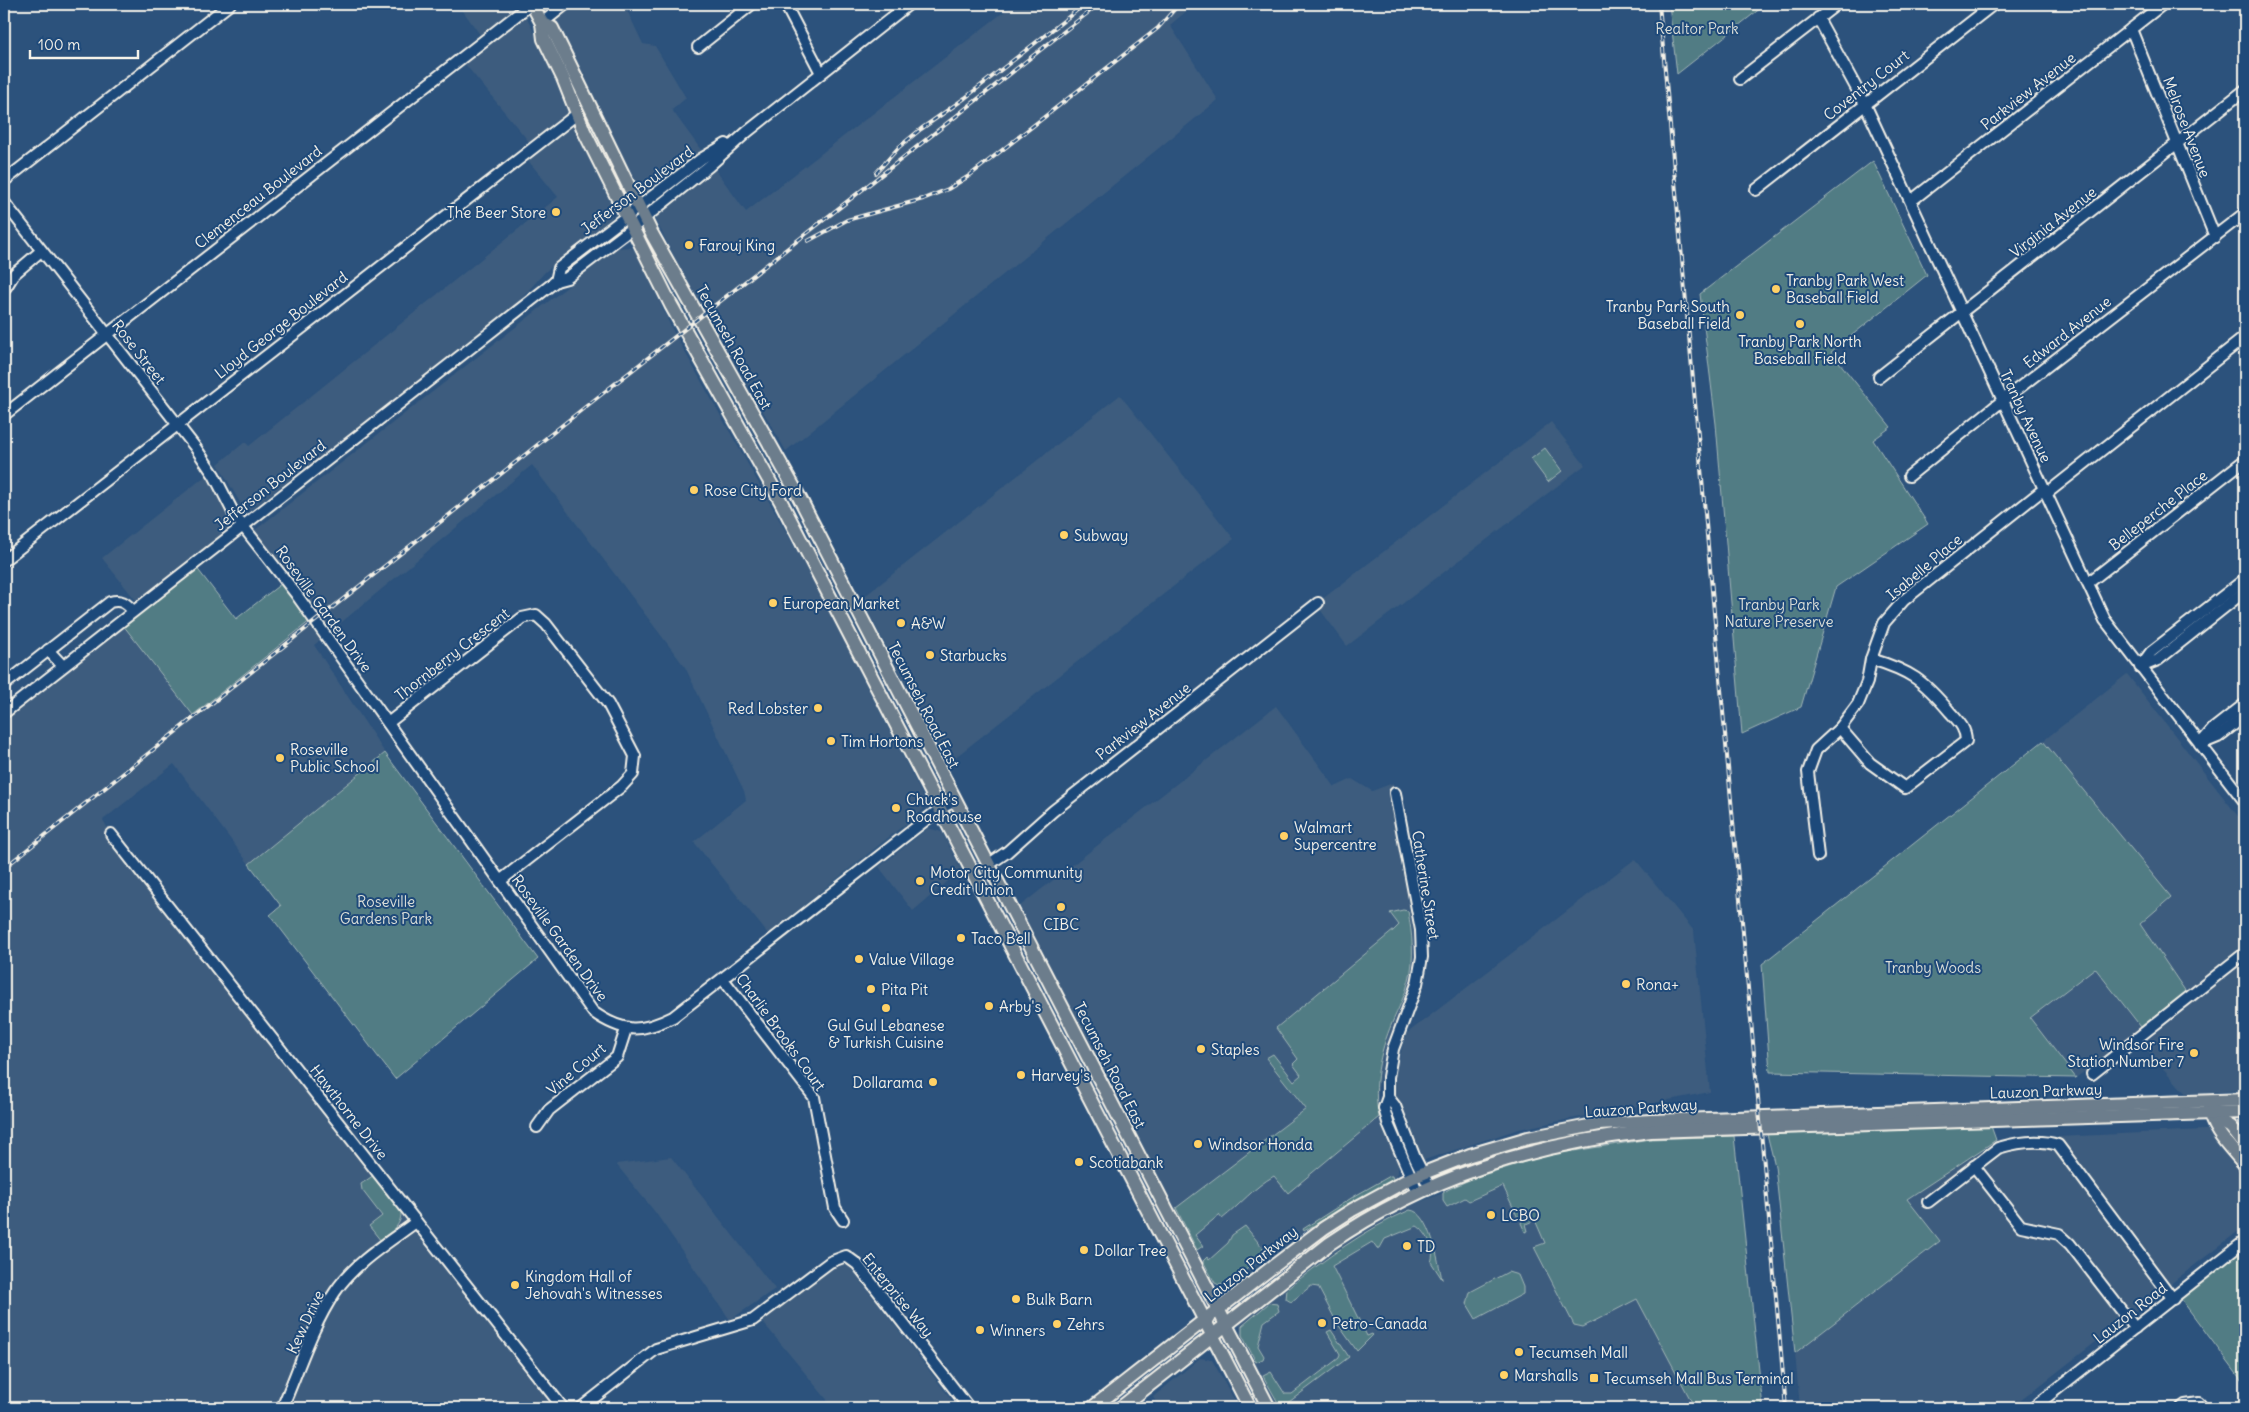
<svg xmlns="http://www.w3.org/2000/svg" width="2249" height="1412" viewBox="0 0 2249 1412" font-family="Delius,sans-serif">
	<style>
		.built { fill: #3c5c7e }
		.green { fill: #517c84; stroke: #a2b6b6 }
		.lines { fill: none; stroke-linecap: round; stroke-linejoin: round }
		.minor-casing { stroke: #f4f1e8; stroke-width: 14 }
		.major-casing { stroke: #f4f1e8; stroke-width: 16 }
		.minor { stroke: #1f4a7a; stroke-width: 10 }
		.major { stroke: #6c7d8c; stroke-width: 12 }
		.rail-casing { stroke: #f4f1e8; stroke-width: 4 }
		.rail { stroke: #1f4a7a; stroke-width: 2; stroke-dasharray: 5.5; stroke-linecap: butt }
		.poi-dot { fill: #ffd166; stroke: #1f4a7a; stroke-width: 2 }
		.labels { text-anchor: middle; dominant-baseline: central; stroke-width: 4; stroke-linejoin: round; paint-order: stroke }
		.park-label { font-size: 15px; fill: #dcdfd9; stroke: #1f4a7a }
		.street-label { font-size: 15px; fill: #f4f1e8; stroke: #1f4a7a }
		.poi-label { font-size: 15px; fill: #f4f1e8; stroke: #1f4a7a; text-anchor: start }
	</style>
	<rect width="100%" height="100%" fill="#2c527c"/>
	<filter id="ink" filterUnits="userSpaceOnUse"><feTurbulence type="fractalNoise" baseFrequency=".02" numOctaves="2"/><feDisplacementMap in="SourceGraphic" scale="10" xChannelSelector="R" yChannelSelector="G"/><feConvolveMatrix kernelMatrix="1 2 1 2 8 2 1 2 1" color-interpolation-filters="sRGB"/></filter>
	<g filter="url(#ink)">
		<g class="built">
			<path d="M 458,4 L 521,4 L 481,36 Z"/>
			<path d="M 545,4 L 624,4 L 643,44 L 655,46 L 686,98 L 672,110 L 746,212 L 1014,4 L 1195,4 L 1170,25 L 1218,100 L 786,451 L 679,266 Z"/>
			<path d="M 524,13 L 548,59 L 569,112 L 530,143 L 465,64 Z"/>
			<path d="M 572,122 L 612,206 L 611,219 L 545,272 L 512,309 L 497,322 L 250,510 L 243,508 L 218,464 L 245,442 L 249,446 L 558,197 L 526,158 Z"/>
			<path d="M 630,247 L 637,252 L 672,329 L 811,576 L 925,800 L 923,810 L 768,934 L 694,842 L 746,800 L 744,791 L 685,667 L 532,465 L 314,645 L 385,753 L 249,864 L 174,764 L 103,820 L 111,834 L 563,1408 L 4,1408 L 4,719 L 123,625 L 193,714 L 317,615 L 254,531 L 617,248 Z"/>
			<path d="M 1120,395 L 1234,539 L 948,763 L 861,599 Z"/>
			<path d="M 1551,422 L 1585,465 L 1347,646 L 1316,604 Z"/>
			<path d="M 208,474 L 233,528 L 138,603 L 102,558 Z"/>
			<path d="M 2127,674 L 2245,825 L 2245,1090 L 2187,1095 L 2142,1045 L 2190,1005 L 2185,992 L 2140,924 L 2043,741 Z"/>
			<path d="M 1276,706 L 1335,787 L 1352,779 L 1372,791 L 1393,783 L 1421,930 L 1414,933 L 1414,967 L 1408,992 L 1385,1049 L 1378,1089 L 1378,1106 L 1382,1124 L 1398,1163 L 1398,1171 L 1393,1180 L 1312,1226 L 1228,1288 L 1214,1284 L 1174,1210 L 1166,1216 L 1020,906 Z"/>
			<path d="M 928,828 L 942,832 L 961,870 L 913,911 L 879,867 Z"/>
			<path d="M 1635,859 L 1694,931 L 1710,1092 L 1519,1129 L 1418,1162 L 1395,1107 L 1391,1086 L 1406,1034 Z"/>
			<path d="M 2095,968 L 2141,1027 L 2076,1078 L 2030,1018 Z"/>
			<path d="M 2245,1128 L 2245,1226 L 2011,1408 L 1800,1408 L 1795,1353 L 1939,1242 L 1906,1199 L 1996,1140 Z"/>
			<path d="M 671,1157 L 775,1289 L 730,1320 L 655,1212 L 616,1164 Z"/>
			<path d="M 1503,1186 L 1526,1224 L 1535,1220 L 1545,1243 L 1534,1247 L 1583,1327 L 1637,1298 L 1695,1408 L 1277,1408 L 1240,1336 L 1240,1323 L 1245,1317 L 1322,1258 L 1353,1236 L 1398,1210 L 1443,1193 L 1442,1198 L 1447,1206 L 1465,1198 L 1469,1201 Z"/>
			<path d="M 844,1259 L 958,1408 L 834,1408 L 761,1320 Z"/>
			<path d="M 1200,1358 L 1212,1360 L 1239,1408 L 1160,1408 L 1153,1397 Z"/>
		</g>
		<g class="green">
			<path d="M 1669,4 L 1766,4 L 1677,74 Z"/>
			<path d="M 1873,161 L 1927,275 L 1831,352 L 1891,427 L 1873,440 L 1928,524 L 1836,587 L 1801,707 L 1742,734 L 1716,424 L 1700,294 Z"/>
			<path d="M 1545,448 L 1562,471 L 1548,482 L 1531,459 Z"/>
			<path d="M 196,567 L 236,619 L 282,583 L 311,620 L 193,715 L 123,625 Z"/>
			<path d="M 2043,741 L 2171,897 L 2140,924 L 2186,992 L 2141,1027 L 2095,968 L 2030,1018 L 2076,1078 L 1770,1072 L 1762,964 Z"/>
			<path d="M 385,753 L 538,959 L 395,1079 L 270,915 L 281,906 L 249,864 Z"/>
			<path d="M 1403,910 L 1408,911 C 1412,934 1415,957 1409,980 C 1405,996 1398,1009 1392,1023 C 1380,1051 1372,1087 1379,1117 L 1288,1193 L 1274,1176 C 1254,1187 1240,1205 1222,1219 L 1219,1215 L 1195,1235 L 1203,1246 L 1197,1250 L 1176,1208 L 1306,1109 L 1266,1058 L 1273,1054 L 1294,1081 L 1301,1075 L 1293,1064 L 1298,1059 L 1276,1028 L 1394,930 L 1399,925 L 1390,913 Z"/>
			<path d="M 1991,1126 L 1996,1140 L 1907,1199 L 1940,1241 L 1795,1353 L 1775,1166 L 1767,1134 Z"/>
			<path d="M 1734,1136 L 1763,1408 L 1695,1408 L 1637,1299 L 1583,1327 L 1574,1325 L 1534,1247 L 1545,1243 L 1535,1220 L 1526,1224 L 1528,1231 L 1525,1232 L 1521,1223 L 1523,1218 L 1519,1216 L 1518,1218 L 1503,1186 L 1469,1201 L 1465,1198 L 1447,1207 L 1443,1201 L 1443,1193 L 1449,1189 L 1476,1177 L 1548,1155 L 1650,1139 Z"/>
			<path d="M 374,1175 C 396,1202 418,1214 381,1241 L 369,1226 L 382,1216 L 362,1190 L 361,1184 Z"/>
			<path d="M 1390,1176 L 1392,1176 L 1393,1180 L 1304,1231 L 1303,1229 L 1353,1197 Z"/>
			<path d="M 1410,1210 C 1431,1212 1438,1262 1442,1279 L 1431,1262 C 1436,1250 1427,1232 1417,1226 L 1385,1239 L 1380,1248 L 1377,1249 L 1372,1242 L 1332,1266 L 1367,1336 L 1372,1334 L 1373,1335 L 1357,1351 L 1337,1323 L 1318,1287 L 1311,1286 L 1291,1302 L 1286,1299 L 1287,1289 C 1325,1259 1365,1229 1410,1210 Z"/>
			<path d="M 1245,1226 L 1267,1253 L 1229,1283 L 1219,1285 L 1215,1283 L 1203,1261 L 1207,1257 L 1209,1260 L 1228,1243 L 1232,1235 Z"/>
			<path d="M 2245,1241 L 2245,1385 L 2178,1295 Z"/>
			<path d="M 1508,1272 L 1518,1275 L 1523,1287 L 1523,1294 L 1476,1319 L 1467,1304 L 1470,1292 Z"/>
			<path d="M 1269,1303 L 1277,1304 L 1279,1311 L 1264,1322 L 1258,1346 L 1264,1356 L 1263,1359 L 1256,1362 L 1242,1335 L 1242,1326 Z"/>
			<path d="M 1331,1330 L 1349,1357 L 1281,1408 L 1263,1376 L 1271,1372 L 1285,1394 L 1292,1394 L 1339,1358 L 1340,1354 L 1327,1332 Z"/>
		</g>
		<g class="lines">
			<defs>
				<g id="minor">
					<path d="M 785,4 L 821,73"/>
					<path d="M 1818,18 L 1865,104 L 2105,620 L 2245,802"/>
					<path d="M 542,23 L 566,4"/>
					<path d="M 2131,29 L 2215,237"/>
					<path d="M 698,47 L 752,4"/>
					<path d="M 1740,79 L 1837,4"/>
					<path d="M 4,181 L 230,4"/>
					<path d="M 1756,190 L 1994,4"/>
					<path d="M 1911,201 L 2163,4"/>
					<path d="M 4,202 L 195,447 L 214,475 L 235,516 L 296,594 L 593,1012 C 623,1033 641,1033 673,1017 L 941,808 L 955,801"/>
					<path d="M 556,281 L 559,268 L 701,159 L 726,144"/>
					<path d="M 6,287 L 14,274 L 41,251"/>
					<path d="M 1879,377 L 2245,90"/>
					<path d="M 4,415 L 531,4"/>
					<path d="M 1909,476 L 2002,401 L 2245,213"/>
					<path d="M 2046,494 L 2245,337"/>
					<path d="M 4,560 L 577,114"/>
					<path d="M 2088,583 L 2245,460"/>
					<path d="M 48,650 L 63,666"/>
					<path d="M 2140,667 L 2151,652 L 2245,579"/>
					<path d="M 2141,667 L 2158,660 L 2245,591"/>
					<path d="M 4,685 L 110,602 C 121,599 126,603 133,611"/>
					<path d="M 4,713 L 556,281 L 567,278 L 622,236 L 709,166 L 747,132 L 909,4"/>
					<path d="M 388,723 L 522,618 L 536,615 L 546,624 L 608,704 L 635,756 L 633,774 L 622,786 L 500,881"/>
					<path d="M 1840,728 L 1870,763 L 1905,788 L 1966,741 C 1966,728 1958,721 1950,712 C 1923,680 1911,671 1871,659"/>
					<path d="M 2200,744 L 2213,729 L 2245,704"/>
					<path d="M 2201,744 L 2218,737 L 2245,716"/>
					<path d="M 1395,793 L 1421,930 L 1422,957 L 1417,984 L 1393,1049 L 1388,1077 L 1388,1097 L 1384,1108 L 1389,1126 L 1418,1193"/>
					<path d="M 111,834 L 563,1408"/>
					<path d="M 1818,856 L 1808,772 L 1816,750 L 1840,728 L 1858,704 L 1867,682 L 1871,659 L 1884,623 L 1904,600 L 2044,489"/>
					<path d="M 988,865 L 1007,852 L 1053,811 L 1318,603"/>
					<path d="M 723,979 L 814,1097 L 835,1208 L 843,1220"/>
					<path d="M 2092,1074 L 2245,953"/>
					<path d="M 1388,1097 L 1395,1106 L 1415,1158 L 1430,1188"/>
					<path d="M 537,1127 L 549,1110 L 617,1057 L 626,1029"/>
					<path d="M 1974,1166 L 2021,1226 L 2059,1234 L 2070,1244 L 2135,1328"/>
					<path d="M 1928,1202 L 1998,1148 C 2018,1142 2039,1139 2058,1145 L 2173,1299"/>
					<path d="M 282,1408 C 298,1371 312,1326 335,1292 C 354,1263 389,1242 416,1222"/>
					<path d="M 581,1408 L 656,1349 L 753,1320 L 830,1262 L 846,1256 L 857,1264 L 969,1408"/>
					<path d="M 2033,1408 L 2245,1241"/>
					<path d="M 2181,1408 L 2185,1405 L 2199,1403 L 2203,1408"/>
				</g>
				<g id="major">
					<path d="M 532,4 L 542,23 L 544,39 L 563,78 L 584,131 L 671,305 L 780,500 L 1250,1408"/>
					<path d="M 542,23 L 552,28 L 652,234 L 796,491 L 1269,1408"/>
					<path d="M 2209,1107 C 2210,1129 2232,1149 2245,1165"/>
					<path d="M 2209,1114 L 2231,1127 L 2245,1145"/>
					<path d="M 1092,1408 L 1275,1265 L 1324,1228 L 1352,1210 L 1411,1178 L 1470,1155 L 1528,1138 L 1599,1124 L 1651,1121 L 2245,1100"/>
					<path d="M 1120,1408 L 1329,1244 C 1428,1176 1533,1144 1651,1131 L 2245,1112"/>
				</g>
			</defs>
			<use href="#minor" class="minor-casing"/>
			<use href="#major" class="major-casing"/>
			<use href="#minor" class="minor"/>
			<use href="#major" class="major"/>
			<defs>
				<g id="rail">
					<path d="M 1659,4 L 1786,1408"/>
					<path d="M 876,173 L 899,147 L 921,129 L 965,98 L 1085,4"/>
					<path d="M 808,241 L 847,220 L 923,199 L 948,189 L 969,176 L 1158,28 L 1179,4"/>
					<path d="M 4,868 L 584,408 L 1099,4"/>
				</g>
			</defs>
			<use href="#rail" class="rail-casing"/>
			<use href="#rail" class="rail"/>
		</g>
	</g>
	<g class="poi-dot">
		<circle cx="556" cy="212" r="5"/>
		<circle cx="689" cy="245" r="5"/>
		<circle cx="1776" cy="289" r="5"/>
		<circle cx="1740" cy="315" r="5"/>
		<circle cx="1800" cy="324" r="5"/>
		<circle cx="694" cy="490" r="5"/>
		<circle cx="1064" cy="535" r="5"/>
		<circle cx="773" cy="603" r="5"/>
		<circle cx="901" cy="623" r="5"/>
		<circle cx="930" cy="655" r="5"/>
		<circle cx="818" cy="708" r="5"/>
		<circle cx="831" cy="741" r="5"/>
		<circle cx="280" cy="758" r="5"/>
		<circle cx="896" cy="808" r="5"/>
		<circle cx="1284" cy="836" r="5"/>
		<circle cx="920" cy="881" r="5"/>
		<circle cx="1061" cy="907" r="5"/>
		<circle cx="961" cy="938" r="5"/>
		<circle cx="859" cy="959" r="5"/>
		<circle cx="1626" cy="984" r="5"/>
		<circle cx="871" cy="989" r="5"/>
		<circle cx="989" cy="1006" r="5"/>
		<circle cx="886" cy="1008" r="5"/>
		<circle cx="1201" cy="1049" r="5"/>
		<circle cx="2194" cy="1053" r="5"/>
		<circle cx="1021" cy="1075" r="5"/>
		<circle cx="933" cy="1082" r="5"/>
		<circle cx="1198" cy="1144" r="5"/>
		<circle cx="1079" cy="1162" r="5"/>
		<circle cx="1491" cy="1215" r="5"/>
		<circle cx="1407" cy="1246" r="5"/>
		<circle cx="1084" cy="1250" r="5"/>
		<circle cx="515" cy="1285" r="5"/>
		<circle cx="1016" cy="1299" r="5"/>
		<circle cx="1322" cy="1323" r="5"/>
		<circle cx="1057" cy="1324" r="5"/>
		<circle cx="980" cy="1330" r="5"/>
		<circle cx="1519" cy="1352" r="5"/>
		<circle cx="1504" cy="1375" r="5"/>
		<rect x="1589" y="1373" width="10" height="10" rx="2.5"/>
	</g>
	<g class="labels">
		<g class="park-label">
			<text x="1697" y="28">Realtor Park</text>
			<text x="1779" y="604">Tranby Park<tspan x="1779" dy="17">Nature Preserve</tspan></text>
			<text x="386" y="901">Roseville<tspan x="386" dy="17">Gardens Park</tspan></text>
			<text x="1933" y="967">Tranby Woods</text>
		</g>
		<g class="street-label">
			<text transform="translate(1866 85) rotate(-38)">Coventry Court</text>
			<text transform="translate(2028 91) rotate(-38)">Parkview Avenue</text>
			<text transform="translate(2187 127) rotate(69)">Melrose Avenue</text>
			<text transform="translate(637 190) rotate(-37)">Jefferson Boulevard</text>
			<text transform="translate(258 197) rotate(-38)">Clemenceau Boulevard</text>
			<text transform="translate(2053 222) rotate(-38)">Virginia Avenue</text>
			<text transform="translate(281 325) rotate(-38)">Lloyd George Boulevard</text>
			<text transform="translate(2067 332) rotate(-38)">Edward Avenue</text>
			<text transform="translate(734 347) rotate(61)">Tecumseh Road East</text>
			<text transform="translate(139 352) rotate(52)">Rose Street</text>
			<text transform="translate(2026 416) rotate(65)">Tranby Avenue</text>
			<text transform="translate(270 485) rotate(-38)">Jefferson Boulevard</text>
			<text transform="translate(2158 510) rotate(-38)">Belleperche Place</text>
			<text transform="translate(1924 567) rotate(-40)">Isabelle Place</text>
			<text transform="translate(324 609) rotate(54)">Roseville Garden Drive</text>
			<text transform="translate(452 654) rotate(-38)">Thornberry Crescent</text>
			<text transform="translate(924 705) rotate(63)">Tecumseh Road East</text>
			<text transform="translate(1143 721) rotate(-38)">Parkview Avenue</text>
			<text transform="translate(1426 885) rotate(81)">Catherine Street</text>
			<text transform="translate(560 938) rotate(54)">Roseville Garden Drive</text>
			<text transform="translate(781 1032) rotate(54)">Charlie Brooks Court</text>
			<text transform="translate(1110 1065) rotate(63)">Tecumseh Road East</text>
			<text transform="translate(576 1069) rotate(-40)">Vine Court</text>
			<text transform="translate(2046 1091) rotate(-2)">Lauzon Parkway</text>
			<text transform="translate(1641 1108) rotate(-4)">Lauzon Parkway</text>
			<text transform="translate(349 1112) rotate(52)">Hawthorne Drive</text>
			<text transform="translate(1251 1264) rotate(-38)">Lauzon Parkway</text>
			<text transform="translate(898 1295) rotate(51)">Enterprise Way</text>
			<text transform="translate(2130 1313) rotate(-38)">Lauzon Road</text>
			<text transform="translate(305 1322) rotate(-65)">Kew Drive</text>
		</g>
		<g class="poi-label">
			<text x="546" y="212" text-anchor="end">The Beer Store</text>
			<text x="699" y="245">Farouj King</text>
			<text x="1786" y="280">Tranby Park West<tspan x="1786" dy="17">Baseball Field</tspan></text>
			<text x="1730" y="306" text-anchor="end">Tranby Park South<tspan x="1730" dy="17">Baseball Field</tspan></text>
			<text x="1800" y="341" text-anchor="middle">Tranby Park North<tspan x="1800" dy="17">Baseball Field</tspan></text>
			<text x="704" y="490">Rose City Ford</text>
			<text x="1074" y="535">Subway</text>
			<text x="783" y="603">European Market</text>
			<text x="911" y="623">A&amp;W</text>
			<text x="940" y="655">Starbucks</text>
			<text x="808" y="708" text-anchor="end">Red Lobster</text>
			<text x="841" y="741">Tim Hortons</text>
			<text x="290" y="749">Roseville<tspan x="290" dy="17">Public School</tspan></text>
			<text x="906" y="799">Chuck's<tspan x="906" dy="17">Roadhouse</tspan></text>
			<text x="1294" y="827">Walmart<tspan x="1294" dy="17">Supercentre</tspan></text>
			<text x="930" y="872">Motor City Community<tspan x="930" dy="17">Credit Union</tspan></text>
			<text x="1061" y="924" text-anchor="middle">CIBC</text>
			<text x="971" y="938">Taco Bell</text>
			<text x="869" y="959">Value Village</text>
			<text x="1636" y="984">Rona+</text>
			<text x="881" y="989">Pita Pit</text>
			<text x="999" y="1006">Arby's</text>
			<text x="886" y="1025" text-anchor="middle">Gul Gul Lebanese<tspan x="886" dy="17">&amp; Turkish Cuisine</tspan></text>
			<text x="2184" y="1044" text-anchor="end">Windsor Fire<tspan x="2184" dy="17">Station Number 7</tspan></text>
			<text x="1211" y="1049">Staples</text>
			<text x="1031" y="1075">Harvey's</text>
			<text x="923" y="1082" text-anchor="end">Dollarama</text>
			<text x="1208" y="1144">Windsor Honda</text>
			<text x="1089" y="1162">Scotiabank</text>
			<text x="1501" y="1215">LCBO</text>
			<text x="1417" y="1246">TD</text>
			<text x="1094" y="1250">Dollar Tree</text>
			<text x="525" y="1276">Kingdom Hall of<tspan x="525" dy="17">Jehovah's Witnesses</tspan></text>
			<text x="1026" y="1299">Bulk Barn</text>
			<text x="1332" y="1323">Petro-Canada</text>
			<text x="1067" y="1324">Zehrs</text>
			<text x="990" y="1330">Winners</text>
			<text x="1529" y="1352">Tecumseh Mall</text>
			<text x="1514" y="1375">Marshalls</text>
			<text x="1604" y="1378">Tecumseh Mall Bus Terminal</text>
		</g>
	</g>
	<rect width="2249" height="1412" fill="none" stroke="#1f4a7a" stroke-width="20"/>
	<rect x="10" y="10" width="2229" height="1392" fill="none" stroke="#f4f1e8" stroke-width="2" filter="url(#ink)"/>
	<path d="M30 50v8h108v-8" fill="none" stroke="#f4f1e8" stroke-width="2.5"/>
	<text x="38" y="50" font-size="15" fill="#f4f1e8" stroke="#1f4a7a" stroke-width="4" paint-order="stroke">100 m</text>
</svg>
